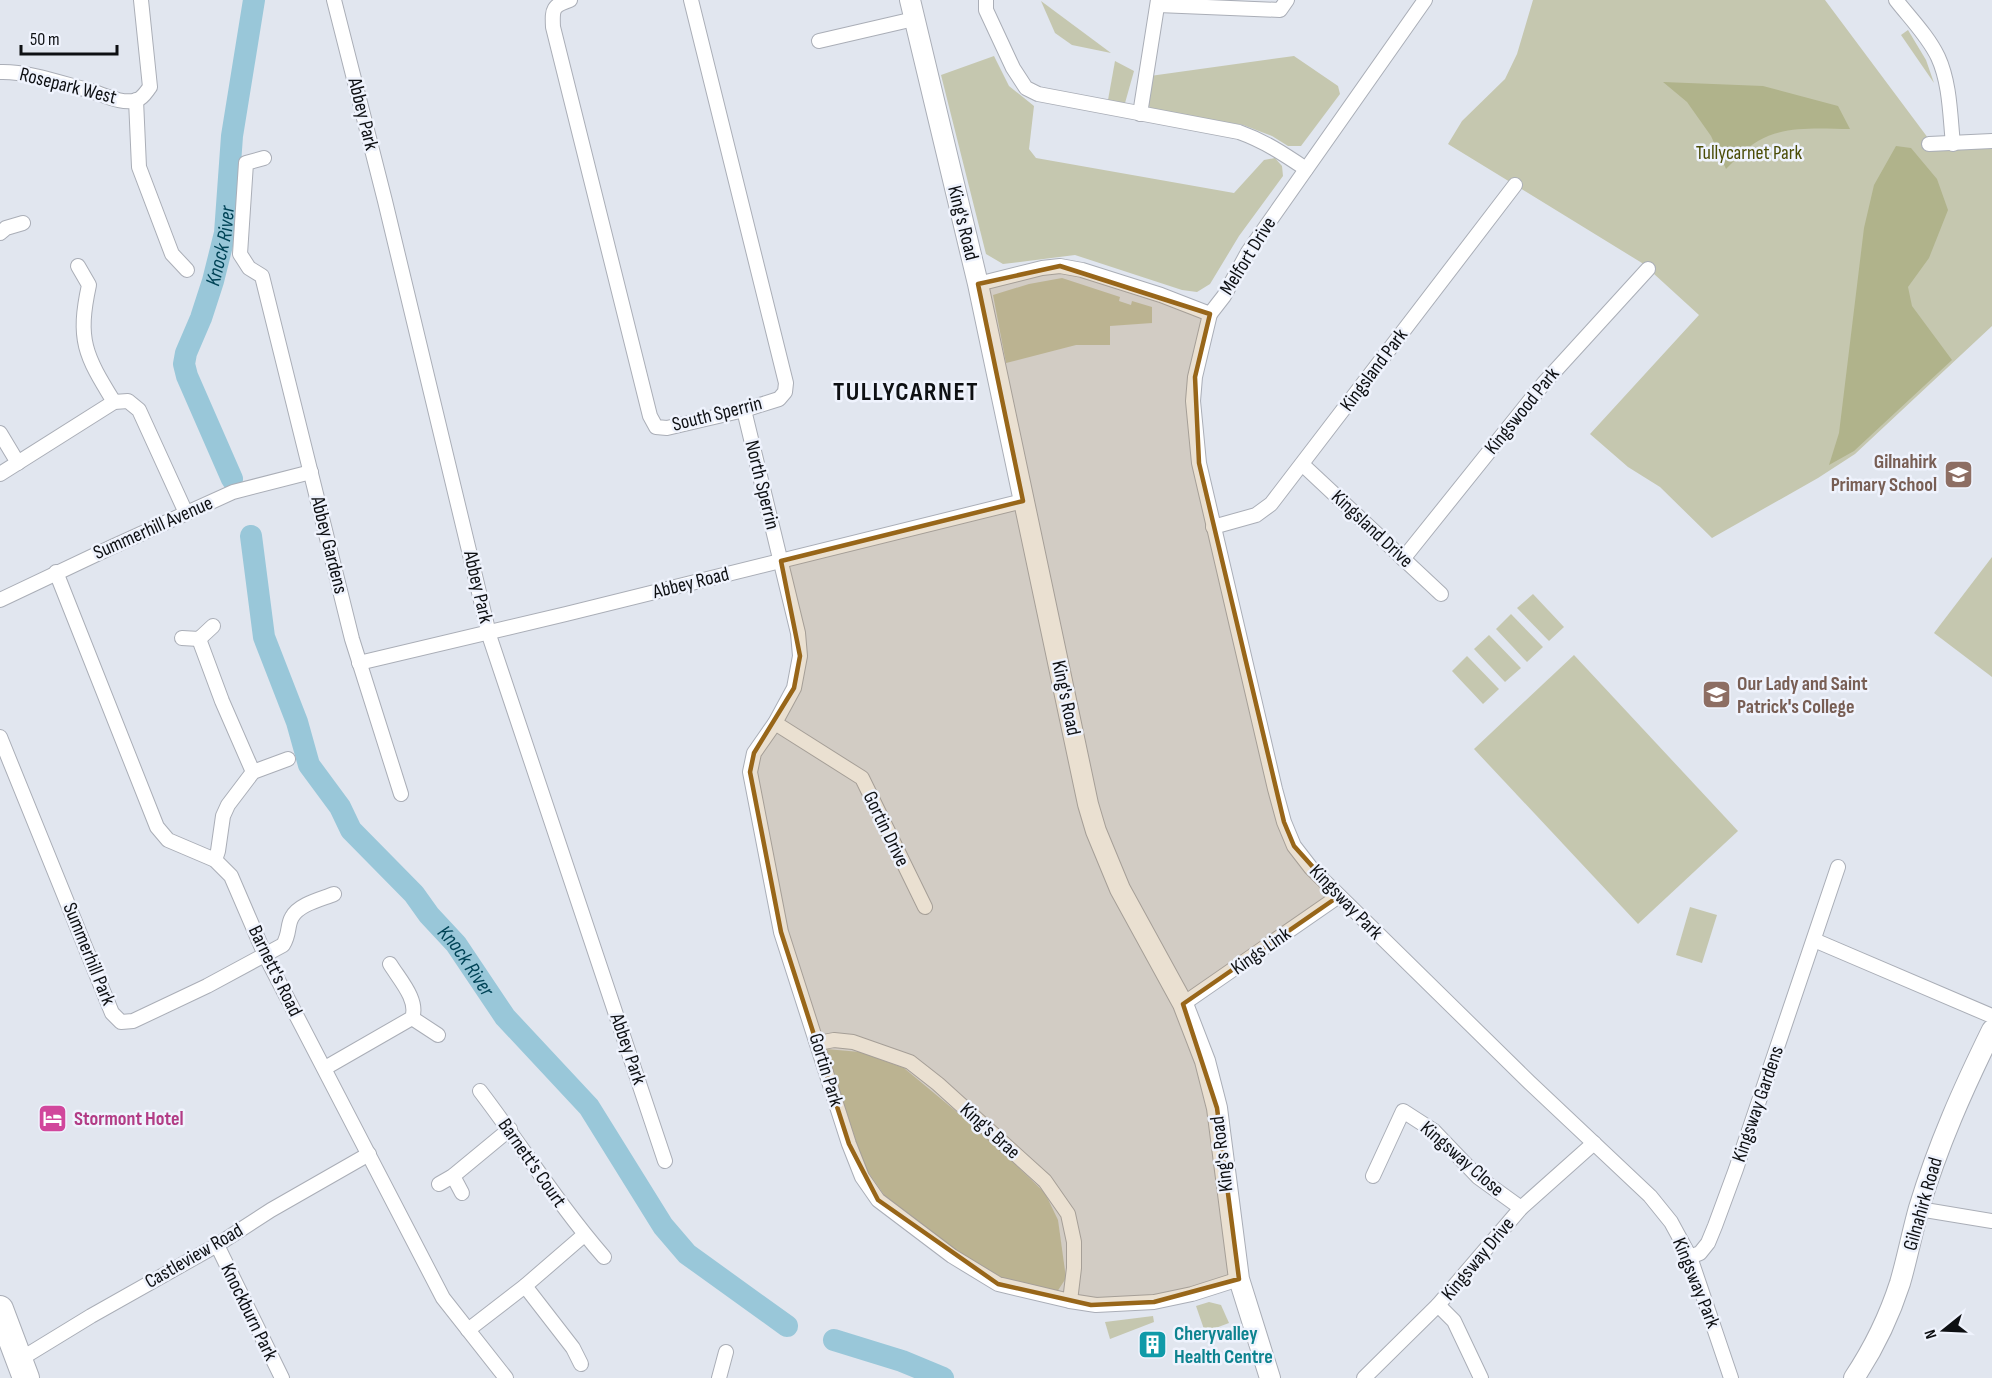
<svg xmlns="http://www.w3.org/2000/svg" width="1992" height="1378" viewBox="0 0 1992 1378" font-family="'Sofia Sans Condensed',sans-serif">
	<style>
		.green { fill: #c5c7af }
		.forest { fill: #b0b38b }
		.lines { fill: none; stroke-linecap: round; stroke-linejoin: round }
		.river { stroke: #99c7d9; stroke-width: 22 }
		.street-casing { stroke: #aaaeb7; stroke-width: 16 }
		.secondary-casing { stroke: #aaaeb7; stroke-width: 22 }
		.highway-casing { stroke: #aaaeb7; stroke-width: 28 }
		.street { stroke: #fff; stroke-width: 14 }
		.secondary { stroke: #fff; stroke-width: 20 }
		.highway { stroke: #fff; stroke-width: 26 }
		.marked { fill: #986619; fill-opacity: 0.2; stroke: #986619; stroke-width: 4.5; stroke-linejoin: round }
		.labels { text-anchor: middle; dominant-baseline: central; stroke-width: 5; stroke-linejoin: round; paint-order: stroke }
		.street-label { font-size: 20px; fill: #0e1013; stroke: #eff3fd }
		.park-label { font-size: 20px; fill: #4a4c06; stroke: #eff3fd }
		.education-label { font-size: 20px; font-weight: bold; fill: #785e54; stroke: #eff3fd; text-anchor: end }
		.hotel-label { font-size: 20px; font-weight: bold; fill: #b23c85; stroke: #eff3fd; text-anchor: start }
		.culture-label { font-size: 20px; font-weight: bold; fill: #0d838f; stroke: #eff3fd; text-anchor: start }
		.water-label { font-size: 21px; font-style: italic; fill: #004457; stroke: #eff3fd }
		.district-label { font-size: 26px; font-weight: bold; letter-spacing: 1.5px; fill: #0e1013; stroke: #eff3fd }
	</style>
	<rect width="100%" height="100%" fill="#e1e6ef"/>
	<g class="green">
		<path d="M 1533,0 L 1825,0 L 1931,142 L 1992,138 L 1992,326 L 1855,454 L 1818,478 L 1712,538 L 1660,487 L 1628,467 L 1590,434 L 1699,315 L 1642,263 L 1448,144 L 1462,121 L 1505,79 L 1517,54 Z"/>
		<path d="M 1041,1 L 1111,53 L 1072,45 L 1055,33 Z"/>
		<path d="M 1908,30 L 1926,60 L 1934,83 L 1901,35 Z"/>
		<path d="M 994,56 L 1009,86 L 1034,106 L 1029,149 L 1036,158 L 1234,193 L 1264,160 L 1275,158 L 1282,166 L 1283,176 L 1239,236 L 1210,284 L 1197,292 L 1182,290 L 1075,255 L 1003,264 L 986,254 L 941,75 Z"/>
		<path d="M 1294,56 L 1338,86 L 1340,94 L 1301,146 L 1288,146 L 1272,136 L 1243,125 L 1153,111 L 1148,105 L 1150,76 Z"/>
		<path d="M 1115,61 L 1134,71 L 1125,103 L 1108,100 Z"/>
		<path d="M 1062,278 L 1120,297 L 1119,301 L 1131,305 L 1132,301 L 1152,307 L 1152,323 L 1110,326 L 1110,345 L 1076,345 L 1006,363 L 993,295 L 1029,284 Z"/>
		<path d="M 1992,557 L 1992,677 L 1934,633 Z"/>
		<path d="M 1533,594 L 1564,627 L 1549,641 L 1517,608 Z"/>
		<path d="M 1511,614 L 1543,647 L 1527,662 L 1496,629 Z"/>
		<path d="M 1489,635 L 1521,668 L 1505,682 L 1474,649 Z"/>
		<path d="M 1574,655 L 1738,831 L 1638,924 L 1474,749 Z"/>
		<path d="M 1467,656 L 1499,689 L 1483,704 L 1452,671 Z"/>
		<path d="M 1690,907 L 1717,915 L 1702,963 L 1676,955 Z"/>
		<path d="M 826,1049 L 860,1052 L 904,1068 L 988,1138 L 1045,1193 L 1058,1220 L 1066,1278 L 1057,1292 L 1017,1284 L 995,1275 L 955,1250 L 889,1202 L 864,1166 Z"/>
		<path d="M 1209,1302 L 1221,1305 L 1229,1323 L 1205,1332 L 1196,1306 Z"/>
		<path d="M 1153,1316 L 1154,1322 L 1110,1339 L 1105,1322 Z"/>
	</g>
	<g class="forest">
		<path d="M 1663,82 L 1763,86 L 1838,106 L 1850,129 C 1820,129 1785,125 1758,141 C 1746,148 1736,159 1726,169 L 1711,136 L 1687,102 Z"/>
		<path d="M 1896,146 L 1911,148 L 1937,179 L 1948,210 L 1929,258 L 1908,287 L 1912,306 L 1952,360 L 1854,451 L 1829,465 L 1839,433 L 1864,228 L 1874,185 Z"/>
	</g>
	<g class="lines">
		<g class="river">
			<path id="s1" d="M 232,479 L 187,376 L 184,364 L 186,353 L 201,318 L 213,281 L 225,233 L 232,136 L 254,0"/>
			<path id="s2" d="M 251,536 L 264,637 L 297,722 L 309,765 L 340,807 L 351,830 L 414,894 L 429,915 L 456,944 L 505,1017 L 589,1107 L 663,1226 L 687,1254 L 787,1326"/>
			<path d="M 834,1340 L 902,1361 L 943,1378"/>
		</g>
		<defs>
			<g id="street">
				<path d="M 334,0 L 385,201 L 490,638 L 665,1161"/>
				<path d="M 570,0 C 553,6 552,8 553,27 L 650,416 L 656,427 L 667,428 L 744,410 L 779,399 L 785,392 L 786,383 L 691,0"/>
				<path d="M 986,0 L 986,10 L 1013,68 L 1026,88 L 1038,94 L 1239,132 C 1264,141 1284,154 1306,169"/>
				<path d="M 1896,0 C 1910,18 1928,36 1938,57 C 1950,83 1950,115 1953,144"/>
				<path d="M 1158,5 L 1280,10 L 1287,0"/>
				<path d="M 819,41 L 914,19"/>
				<path d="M 0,72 C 28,71 64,84 91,91 C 104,95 123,105 137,100 C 143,98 146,92 150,87 L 141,0"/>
				<path d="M 136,100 L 139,167 L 172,254 L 187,270"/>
				<path d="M 1140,114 L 1158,0"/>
				<path d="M 1929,144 L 1992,141"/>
				<path d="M 264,158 L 246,163 L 240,254 L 249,268 L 262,276 L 352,639 L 401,794"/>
				<path d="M 0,233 L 6,228 L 23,223"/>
				<path d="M 78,266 L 89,285 C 77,340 85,355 114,402"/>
				<path d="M 978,284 L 1042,268 L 1060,266 L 1082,270 L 1161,295 L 1210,314 L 1224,296 L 1248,252 L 1425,0"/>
				<path d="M 1210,314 L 1195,377 L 1193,401 L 1199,463 L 1275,789 L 1284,822 L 1294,846 L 1311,868 L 1529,1082 L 1650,1196 L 1671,1222 L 1690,1257 L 1731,1378"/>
				<path d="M 744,410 L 798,633 L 800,656 L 794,688 L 775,723 L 754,753 L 750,772 L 781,932 L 849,1144 L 862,1177 L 878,1200 L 952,1256 L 998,1284 L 1070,1301 L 1096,1305 L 1154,1302 L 1192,1294 L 1239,1279"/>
				<path d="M 0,433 L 18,463"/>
				<path d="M 1303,465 L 1441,594"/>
				<path d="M 0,474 L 114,402 L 128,401 L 139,410 L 186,513"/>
				<path d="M 1213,527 L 1256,515 L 1271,504 L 1515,185"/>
				<path d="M 1403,559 L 1544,383 L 1648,269"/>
				<path d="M 56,572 L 157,827 L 168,840 L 215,860 L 231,876 L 265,955 L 443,1298 L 506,1378"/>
				<path d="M 0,600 L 114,546 L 233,492 L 311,472"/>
				<path d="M 182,638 L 199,639 L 213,626"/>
				<path d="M 199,639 L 222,701 L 253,772"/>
				<path d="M 359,663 L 566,614 L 1023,501"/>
				<path d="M 775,723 L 862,778 L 925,907"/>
				<path d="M 0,737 L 112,1013 L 121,1022 L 133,1021 L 207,986 L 283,945 C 290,934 287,925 292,917 C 299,904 322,899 334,894"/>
				<path d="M 215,860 L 218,851 L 223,816 L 228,805 L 253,772 L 288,759"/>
				<path d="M 1814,940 L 1992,1016"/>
				<path d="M 1183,1004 L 1339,896"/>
				<path d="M 412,1018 L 438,1035"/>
				<path d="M 818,1043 L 834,1040 L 853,1042 L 910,1062 L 938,1084 L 1045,1181 L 1068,1214 L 1074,1242 L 1074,1268 L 1070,1301"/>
				<path d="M 325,1068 L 412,1018 C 419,1000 399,979 390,964"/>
				<path d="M 480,1091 C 522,1146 558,1204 604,1257"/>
				<path d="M 453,1176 L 462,1193"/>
				<path d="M 1373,1176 L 1403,1111 L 1434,1131 L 1478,1177 L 1521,1208"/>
				<path d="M 439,1184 L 453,1176 L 510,1129"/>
				<path d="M 1919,1209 L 1992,1221"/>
				<path d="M 217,1245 L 282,1378"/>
				<path d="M 1690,1257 L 1700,1253 L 1708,1243 L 1715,1226 L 1736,1169 L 1838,867"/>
				<path d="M 525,1286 L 573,1348 L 581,1364"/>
				<path d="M 1438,1305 L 1454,1321 L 1481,1378"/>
				<path d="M 468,1330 L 525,1286 L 584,1235"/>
				<path d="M 19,1360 L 91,1316 L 217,1245 L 271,1210 L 369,1154"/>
				<path d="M 719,1378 L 726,1352"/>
				<path d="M 1364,1378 L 1438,1305 L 1521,1208 L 1594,1143"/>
			</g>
			<g id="secondary">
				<path d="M 910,0 L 978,284 L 1088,804 L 1096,831 L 1120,889 L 1183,1004 L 1205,1061 L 1217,1108 L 1239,1279 L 1270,1378"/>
				<path d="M 1854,1378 C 1874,1348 1889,1317 1900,1283 C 1907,1259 1912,1233 1919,1208 C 1938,1145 1963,1089 1992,1030"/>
			</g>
			<path id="highway" d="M 0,1309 L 26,1378"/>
		</defs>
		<use href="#street" class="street-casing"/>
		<use href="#secondary" class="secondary-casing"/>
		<use href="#highway" class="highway-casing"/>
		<use href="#street" class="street"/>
		<use href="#secondary" class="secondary"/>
		<use href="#highway" class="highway"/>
	</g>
	<path class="marked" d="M 1060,266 L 1210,314 L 1195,377 L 1199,463 L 1284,822 L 1294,846 L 1339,896 L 1183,1004 L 1217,1108 L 1239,1279 L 1154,1302 L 1091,1305 L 998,1284 L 878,1200 L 849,1144 L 781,932 L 750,772 L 754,753 L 794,688 L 800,656 L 781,561 L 1023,501 L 978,284 Z"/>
	<defs>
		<symbol id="school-square" viewBox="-11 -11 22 22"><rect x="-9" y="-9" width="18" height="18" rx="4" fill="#8d6e63" stroke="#eff3fd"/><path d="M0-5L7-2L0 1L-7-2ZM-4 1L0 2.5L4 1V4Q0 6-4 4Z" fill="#fff"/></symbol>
		<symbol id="hotel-square" viewBox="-11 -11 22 22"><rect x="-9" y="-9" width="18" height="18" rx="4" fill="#d1479c" stroke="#eff3fd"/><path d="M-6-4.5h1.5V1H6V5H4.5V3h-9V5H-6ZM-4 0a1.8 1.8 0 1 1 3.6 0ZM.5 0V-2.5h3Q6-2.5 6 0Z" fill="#fff"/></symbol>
		<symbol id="building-square" viewBox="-11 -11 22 22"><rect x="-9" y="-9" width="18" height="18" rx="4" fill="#0f9aa8" stroke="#eff3fd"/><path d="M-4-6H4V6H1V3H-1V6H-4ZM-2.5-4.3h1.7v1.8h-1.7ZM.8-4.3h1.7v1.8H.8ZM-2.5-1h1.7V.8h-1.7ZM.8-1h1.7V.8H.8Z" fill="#fff"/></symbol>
	</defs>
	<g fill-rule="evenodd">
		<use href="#school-square" x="1942" y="458" width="33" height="33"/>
		<use href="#school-square" x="1700" y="678" width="33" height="33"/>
		<use href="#hotel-square" x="36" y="1102" width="33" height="33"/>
		<use href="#building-square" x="1136" y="1328" width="33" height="33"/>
	</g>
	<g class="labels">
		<g class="street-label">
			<text transform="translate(68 86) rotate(14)">Rosepark West</text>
			<text transform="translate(363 114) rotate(76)">Abbey Park</text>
			<text transform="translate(963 223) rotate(76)">King's Road</text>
			<text transform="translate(1248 256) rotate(-58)">Melfort Drive</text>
			<text transform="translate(1374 370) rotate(-53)">Kingsland Park</text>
			<text transform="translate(1522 411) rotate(-51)">Kingswood Park</text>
			<text transform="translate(717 414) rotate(-14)">South Sperrin</text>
			<text transform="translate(762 485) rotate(76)">North Sperrin</text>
			<text transform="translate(153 528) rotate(-24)">Summerhill Avenue</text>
			<text transform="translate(1372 529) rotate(43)">Kingsland Drive</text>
			<text transform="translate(329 545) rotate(76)">Abbey Gardens</text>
			<text transform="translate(691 583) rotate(-14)">Abbey Road</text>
			<text transform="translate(478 587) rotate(77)">Abbey Park</text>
			<text transform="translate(1066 698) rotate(78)">King's Road</text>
			<text transform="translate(886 829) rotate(64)">Gortin Drive</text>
			<text transform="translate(1346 902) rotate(46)">Kingsway Park</text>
			<text transform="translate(1261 951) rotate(-35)">Kings Link</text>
			<text transform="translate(89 954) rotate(68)">Summerhill Park</text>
			<text transform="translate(275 971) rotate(64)">Barnett's Road</text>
			<text transform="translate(628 1049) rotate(71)">Abbey Park</text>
			<text transform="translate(826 1070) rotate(73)">Gortin Park</text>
			<text transform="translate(1758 1104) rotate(-71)">Kingsway Gardens</text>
			<text transform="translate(990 1131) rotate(42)">King's Brae</text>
			<text transform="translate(1222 1154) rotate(-97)">King's Road</text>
			<text transform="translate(1462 1159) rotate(41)">Kingsway Close</text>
			<text transform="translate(532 1163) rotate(55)">Barnett's Court</text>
			<text transform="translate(1923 1204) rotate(-74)">Gilnahirk Road</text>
			<text transform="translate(194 1256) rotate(-30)">Castleview Road</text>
			<text transform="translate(1478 1259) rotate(-50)">Kingsway Drive</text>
			<text transform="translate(1696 1283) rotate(68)">Kingsway Park</text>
			<text transform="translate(249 1312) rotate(64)">Knockburn Park</text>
		</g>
		<g class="park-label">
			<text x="1749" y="153">Tullycarnet Park</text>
		</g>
		<g class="education-label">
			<text x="1937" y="462">Gilnahirk<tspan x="1937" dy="23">Primary School</tspan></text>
			<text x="1737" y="684" text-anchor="start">Our Lady and Saint<tspan x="1737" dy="23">Patrick's College</tspan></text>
		</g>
		<g class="hotel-label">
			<text x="74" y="1119">Stormont Hotel</text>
		</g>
		<g class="culture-label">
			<text x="1174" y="1334">Cheryvalley<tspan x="1174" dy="23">Health Centre</tspan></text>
		</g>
		<g class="water-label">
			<text stroke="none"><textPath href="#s1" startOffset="249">Knock River</textPath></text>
			<text stroke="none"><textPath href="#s2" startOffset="490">Knock River</textPath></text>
		</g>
		<g class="district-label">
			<text x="906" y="392">TULLYCARNET</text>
		</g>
	</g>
	<g transform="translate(1944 1330) rotate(252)" stroke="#eff3fd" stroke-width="4.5" paint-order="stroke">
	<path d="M0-4.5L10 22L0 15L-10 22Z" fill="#0e1013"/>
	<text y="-9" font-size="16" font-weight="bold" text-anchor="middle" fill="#0e1013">N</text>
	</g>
	<path d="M21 45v9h96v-9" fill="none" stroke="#0e1013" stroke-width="3"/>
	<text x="30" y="45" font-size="18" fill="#0e1013" stroke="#eff3fd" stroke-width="4.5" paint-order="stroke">50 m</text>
</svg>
